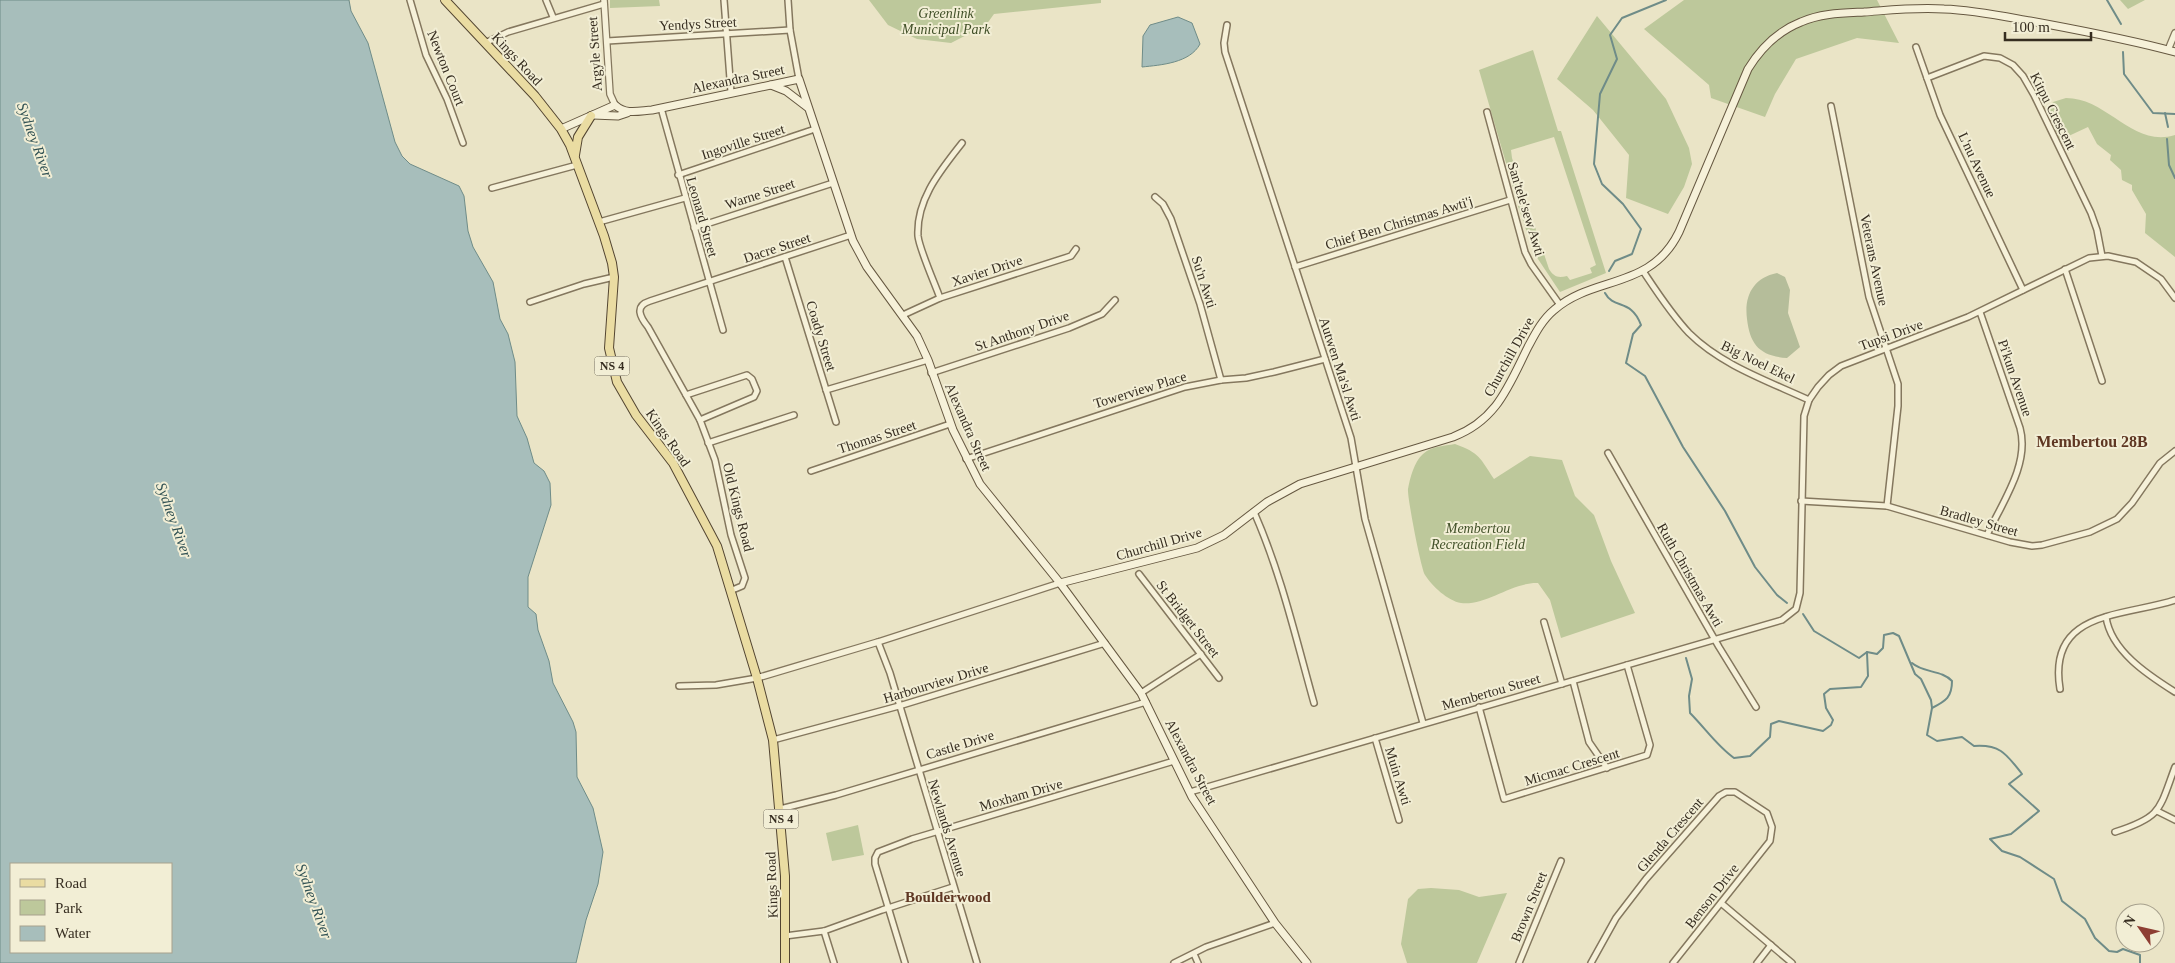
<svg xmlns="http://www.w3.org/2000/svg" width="2175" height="963" viewBox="0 0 2175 963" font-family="Georgia,serif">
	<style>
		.green { fill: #bdc89b }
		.cemetery { fill: #b5bd9a }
		.water { fill: #a7bebb; stroke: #6f8c88; fill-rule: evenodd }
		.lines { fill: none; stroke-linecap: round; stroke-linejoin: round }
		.stream { stroke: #6f8c88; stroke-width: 2 }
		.minor-casing { stroke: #84775e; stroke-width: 8 }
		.tertiary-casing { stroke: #84775e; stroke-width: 8 }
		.secondary-casing { stroke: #665841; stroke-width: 9 }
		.primary-casing { stroke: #534531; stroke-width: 10 }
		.minor { stroke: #f6f1d9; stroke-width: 5 }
		.tertiary { stroke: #f6f1d9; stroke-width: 5.5 }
		.secondary { stroke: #f6f1d9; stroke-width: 7 }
		.primary { stroke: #eadca2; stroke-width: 8 }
		.labels { text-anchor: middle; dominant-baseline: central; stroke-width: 4; stroke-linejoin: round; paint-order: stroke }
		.shield { fill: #f2eed5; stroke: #6e6756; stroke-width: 1 }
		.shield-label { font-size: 12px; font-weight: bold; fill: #362d20 }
		.park-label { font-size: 14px; font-style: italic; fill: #415028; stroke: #f2eed5 }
		.street-label { font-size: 14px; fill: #362d20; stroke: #f2eed5 }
		.water-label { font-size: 15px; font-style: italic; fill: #315254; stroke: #f2eed5 }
		.neighbourhood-label { font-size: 15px; font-weight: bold; fill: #5f3723; stroke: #f2eed5 }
		.quarter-label { font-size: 16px; font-weight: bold; fill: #5f3723; stroke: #f2eed5 }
	</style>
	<rect width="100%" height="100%" fill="#eae4c6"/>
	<g class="green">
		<path d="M 610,0 L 659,0 L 660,6 L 610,8 Z"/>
		<path d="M 869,0 L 1101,0 L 1101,3 L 994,14 L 986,25 L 951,43 L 917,39 L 888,25 Z"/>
		<path d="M 1684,0 L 1877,0 L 1899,43 L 1857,38 L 1796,59 L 1775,94 L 1765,117 L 1711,98 L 1709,85 L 1644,29 Z"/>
		<path d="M 2120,0 L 2145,0 L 2128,9 Z"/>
		<path d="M 1597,16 L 1666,99 L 1689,148 L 1692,164 L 1684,187 L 1668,214 L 1626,198 L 1629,155 L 1593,110 L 1557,79 Z"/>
		<path d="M 1533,50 L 1558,131 L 1561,131 L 1606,273 L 1560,292 L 1534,253 L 1518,206 L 1526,201 L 1529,211 L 1523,213 L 1525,219 L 1532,218 L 1549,269 C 1554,277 1558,278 1567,276 L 1570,280 L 1592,273 L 1590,268 L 1596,265 L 1554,137 L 1511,150 L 1512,158 L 1523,192 L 1515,194 L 1479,70 Z"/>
		<path d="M 2066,98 C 2108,98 2132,148 2175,135 L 2175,257 L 2145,233 L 2146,214 L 2132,190 L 2132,185 L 2122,180 L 2121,170 L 2110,160 L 2111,155 L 2097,144 L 2088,127 L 2060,140 L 2047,110 L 2053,102 Z"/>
		<path d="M 1455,444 C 1480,453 1480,458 1494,479 L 1530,456 L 1562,460 L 1575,496 L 1594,515 L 1611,561 L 1635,613 L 1561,638 L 1550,600 L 1538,583 C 1512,582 1486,606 1461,603 C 1448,601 1432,586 1425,575 C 1421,569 1407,496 1408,489 C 1410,478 1414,462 1423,454 C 1432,446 1444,446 1455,444 Z"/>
		<path d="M 858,825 L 864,855 L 832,861 L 826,833 Z"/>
		<path d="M 1431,888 L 1459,890 L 1479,897 L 1507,893 L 1477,963 L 1407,963 L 1401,944 L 1408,899 L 1418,889 Z"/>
	</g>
	<path class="cemetery" d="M 1777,273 L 1785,277 L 1790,290 L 1788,313 L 1800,347 L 1787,358 C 1760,356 1750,345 1747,319 C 1744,296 1753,278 1777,273 Z"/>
	<g class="water">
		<path d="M 0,0 L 349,0 L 351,11 L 368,43 L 395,142 L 402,156 L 410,164 L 459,186 L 464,196 L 468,231 L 473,247 L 493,282 L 500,319 L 508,334 L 515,362 L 517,416 L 527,438 L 534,463 L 544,471 L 550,483 L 551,505 L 528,577 L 528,607 L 536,614 L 538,630 L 549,661 L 553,683 L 573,722 L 576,732 L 577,777 L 593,808 L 603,852 L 598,884 L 586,920 L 576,963 L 0,963 ZM 11,864 L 171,864 L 171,952 L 11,952 Z"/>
		<path d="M 1178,17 L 1192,23 L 1200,44 C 1190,63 1161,65 1142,67 L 1143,36 L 1150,25 Z"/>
	</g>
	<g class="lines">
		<g class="stream">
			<path d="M 2107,0 L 2121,24"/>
			<path d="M 2123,52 L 2124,74 L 2153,113 L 2175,114"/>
			<path d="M 2165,113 L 2168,127"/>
			<path d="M 2167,139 L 2169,165 L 2175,178"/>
			<path d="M 1609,271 L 1615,261 L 1632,254 L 1641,229 L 1623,204 L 1602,184 L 1594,164 L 1600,94 L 1617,59 L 1610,35 L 1622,18 L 1666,0"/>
			<path d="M 1605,293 C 1614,310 1631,298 1641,325 L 1633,334 L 1626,363 L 1645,376 L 1683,447 L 1725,511 L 1755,567 L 1777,595 L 1787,603"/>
			<path d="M 1803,614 L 1814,631 L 1859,658 L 1867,652"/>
			<path d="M 1867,652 L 1877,654 L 1883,648 L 1884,635 L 1893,633 L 1899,636 L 1915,674 L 1921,679 L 1931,700 L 1932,708 L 1927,735 L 1937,741 L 1962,737 L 1974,746 C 2001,744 2007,755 2022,774 L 2009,784 L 2039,811 L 2011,834 L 1990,839 L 2002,851 L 2020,857 L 2054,879 L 2062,901 L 2085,919 L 2095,938 L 2109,951 L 2117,952 L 2123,949 L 2140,955 L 2140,963"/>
			<path d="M 1686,658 L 1692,679 L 1689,696 L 1690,713 C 1705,728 1717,746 1734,758 L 1750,756 L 1770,737 L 1771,724 L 1779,721 L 1823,731 L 1831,725 L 1833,720 L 1826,708 L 1824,694 L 1830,689 L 1861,687 L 1868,676 L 1867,653"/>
			<path d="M 1912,663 C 1923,673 1942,670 1952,681 C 1952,697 1946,701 1932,708"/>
		</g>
		<defs>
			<g id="minor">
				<path d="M 410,0 L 426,55 L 447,99 L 463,143"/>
				<path d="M 546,0 L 553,17"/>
				<path d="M 724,0 L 731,92"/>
				<path d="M 788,0 L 790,30 L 799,79"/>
				<path d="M 1227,25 L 1224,43 L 1225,52 L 1351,438 L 1365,519 L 1423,723"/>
				<path d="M 607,41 L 790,30"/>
				<path d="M 485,43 L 508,32 L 604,4"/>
				<path d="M 1916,47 L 1940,115 L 2023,290"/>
				<path d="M 1927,78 L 1984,56 L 2000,58 L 2013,65 L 2023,76 L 2034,95 L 2091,213 L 2097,230 L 2102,256"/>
				<path d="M 1831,106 L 1869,297 L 1898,384 L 1898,406 L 1887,506"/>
				<path d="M 661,108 L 723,330"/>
				<path d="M 1487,112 L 1525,252 L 1531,264 L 1560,305"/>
				<path d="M 678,175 L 815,129"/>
				<path d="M 492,188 L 577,165"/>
				<path d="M 1155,197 L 1163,204 L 1171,219 L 1200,304 L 1221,380"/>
				<path d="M 599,222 L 685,198"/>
				<path d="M 694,228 L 833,183"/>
				<path d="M 785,257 L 836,422"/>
				<path d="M 1295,267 L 1510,200"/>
				<path d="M 2065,269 L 2102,381"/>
				<path d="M 1643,271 C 1657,292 1671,314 1689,333 C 1721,365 1768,381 1809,400"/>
				<path d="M 940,298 C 935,284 919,248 918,236 C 916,199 941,170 962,143"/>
				<path d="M 530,302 L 584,284 L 614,277"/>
				<path d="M 1980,312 L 2020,428 C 2030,464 2002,503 1987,535"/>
				<path d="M 903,315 L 940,298 L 1071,256 L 1076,249"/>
				<path d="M 931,373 L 1069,328 L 1102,314 L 1115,300"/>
				<path d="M 826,390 L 928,360"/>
				<path d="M 686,395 L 747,375 L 752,379 L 757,391 L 754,397 L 700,420"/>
				<path d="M 708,443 L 794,415"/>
				<path d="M 1608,453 L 1719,647 L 1756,707"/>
				<path d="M 966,459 L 1185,387 L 1221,380 L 1246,378 L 1274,372 L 1325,359"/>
				<path d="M 811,471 L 950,424"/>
				<path d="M 1801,501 L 1887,506 L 2010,542 L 2032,546 L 2042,545 L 2090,532 L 2117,519 L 2132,503 L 2160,463 L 2175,451"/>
				<path d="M 1254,512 C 1281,573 1296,639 1314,703"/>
				<path d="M 1139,574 L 1219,678"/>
				<path d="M 730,591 L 742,586 L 745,578 L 731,535 L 715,460 L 700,420 L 648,327 C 640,317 634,306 650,301 L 851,235"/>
				<path d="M 2106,617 C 2111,651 2148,675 2175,692"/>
				<path d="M 1544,622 L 1562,684"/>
				<path d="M 878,642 L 890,673 L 977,963"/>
				<path d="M 1573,681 L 1589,742 L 1607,768"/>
				<path d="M 679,686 L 716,685 L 757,678"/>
				<path d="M 2060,689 C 2047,610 2123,617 2175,600"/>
				<path d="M 1141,693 L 1201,654"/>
				<path d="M 1479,707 L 1504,799 L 1647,755 L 1650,745 L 1627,665"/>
				<path d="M 1375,738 L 1399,820"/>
				<path d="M 773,740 L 899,706 L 1105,643"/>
				<path d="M 1190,792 L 1782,620 L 1796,609 L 1800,593 L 1804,416 L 1809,400 L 1818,387 L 1829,375 L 1841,366 L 1968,317 L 2089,258 L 2108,256 L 2136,262 L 2161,279 L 2175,298"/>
				<path d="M 780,809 L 836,795 L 1146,702"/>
				<path d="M 2157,811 L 2175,820"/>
				<path d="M 2115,832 C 2162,817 2159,810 2175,767"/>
				<path d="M 1721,903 L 1792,963"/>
				<path d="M 824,931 L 834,963"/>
				<path d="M 785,936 L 824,931 L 882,910 L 953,887"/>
				<path d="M 1194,954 L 1198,963"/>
				<path d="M 905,963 L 875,864 L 875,858 L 878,852 L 912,839 L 1174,761"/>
				<path d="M 1174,963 L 1206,947 L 1275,923"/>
				<path d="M 1519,963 L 1561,861"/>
				<path d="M 1591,963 L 1616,918 L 1646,879 L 1719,796 L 1726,792 L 1735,792 L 1767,813 L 1772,827 L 1770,841 L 1673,963"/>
				<path d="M 1757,963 L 1771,945"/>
			</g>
			<g id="tertiary">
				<path d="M 604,0 L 610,94 L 615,105"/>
				<path d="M 2168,50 L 2175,33"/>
				<path d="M 757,678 L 878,642 L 1060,583"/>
			</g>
			<g id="secondary">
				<path d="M 771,85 L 786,91 L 807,107"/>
				<path d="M 593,115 L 618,116 L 627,113"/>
				<path d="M 561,129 L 615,105 C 626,115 638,111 652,110 L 799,79 L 853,241 L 867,267 L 917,336 L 928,360 L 953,430 L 980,484 L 1060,583 L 1141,693 L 1192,797 L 1275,923 L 1307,963"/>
				<path d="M 1060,583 L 1197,548 L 1224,535 L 1267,502 L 1300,484 L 1453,437 C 1497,420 1508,387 1528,347 C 1535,334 1542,320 1554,310 C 1594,275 1651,290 1679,232 L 1748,69 C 1761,48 1778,31 1801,22 C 1821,13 1843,13 1864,12 C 1891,10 1917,7 1944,9 C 1973,10 2002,16 2030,21 C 2078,30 2128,39 2175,52"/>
			</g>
			<g id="primary">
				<path d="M 445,0 L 535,96 L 561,129 L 570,145 L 604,236 L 612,263 L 614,277 L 609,348 L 617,382 L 636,415 L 673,463 L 717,546 L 757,678 L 773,740 L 785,876 L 785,963"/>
				<path d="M 575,155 L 578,137 L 591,116"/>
			</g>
		</defs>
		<use href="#minor" class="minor-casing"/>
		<use href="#tertiary" class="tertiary-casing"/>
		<use href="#secondary" class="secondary-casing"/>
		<use href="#primary" class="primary-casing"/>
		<use href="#minor" class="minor"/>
		<use href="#tertiary" class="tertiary"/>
		<use href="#secondary" class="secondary"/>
		<use href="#primary" class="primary"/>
	</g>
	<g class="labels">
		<g class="shield">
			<rect x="594.5" y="356.5" width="35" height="19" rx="4"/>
			<rect x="763.5" y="809.5" width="35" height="19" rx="4"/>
		</g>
		<g class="shield-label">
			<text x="612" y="366">NS 4</text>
			<text x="781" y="819">NS 4</text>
		</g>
		<g class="park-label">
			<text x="946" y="13">Greenlink<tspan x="946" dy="16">Municipal Park</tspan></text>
			<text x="1478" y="528">Membertou<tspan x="1478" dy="16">Recreation Field</tspan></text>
		</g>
		<g class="street-label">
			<text transform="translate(698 24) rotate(-3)">Yendys Street</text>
			<text transform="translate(595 54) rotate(-94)">Argyle Street</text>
			<text transform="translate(517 59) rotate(47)">Kings Road</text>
			<text transform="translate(446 68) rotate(68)">Newton Court</text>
			<text transform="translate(738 79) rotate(-12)">Alexandra Street</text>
			<text transform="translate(2053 111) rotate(63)">Kitpu Crescent</text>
			<text transform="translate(743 142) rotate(-18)">Ingoville Street</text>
			<text transform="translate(1977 165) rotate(65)">L'nu Avenue</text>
			<text transform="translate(760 194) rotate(-18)">Warne Street</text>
			<text transform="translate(1526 209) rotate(73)">San'tele'sew Awti</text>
			<text transform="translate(702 217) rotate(74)">Leonard Street</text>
			<text transform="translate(1399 223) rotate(-17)">Chief Ben Christmas Awti'j</text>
			<text transform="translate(777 248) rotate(-18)">Dacre Street</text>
			<text transform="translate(1874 260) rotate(78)">Veterans Avenue</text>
			<text transform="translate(987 271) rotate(-18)">Xavier Drive</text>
			<text transform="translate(1204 282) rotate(72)">Su'n Awti</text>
			<text transform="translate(1022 331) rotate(-19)">St Anthony Drive</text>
			<text transform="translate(1891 335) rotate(-20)">Tupsi Drive</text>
			<text transform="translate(821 336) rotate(73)">Coady Street</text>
			<text transform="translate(1509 357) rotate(-61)">Churchill Drive</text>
			<text transform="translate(1758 362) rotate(26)">Big Noel Ekel</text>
			<text transform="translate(1340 369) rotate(72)">Autwen Ma'sl Awti</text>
			<text transform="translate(2015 378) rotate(71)">Pi'kun Avenue</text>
			<text transform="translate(1140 390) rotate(-17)">Towerview Place</text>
			<text transform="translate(968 427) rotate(66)">Alexandra Street</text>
			<text transform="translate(877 437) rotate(-18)">Thomas Street</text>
			<text transform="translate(668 438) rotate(55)">Kings Road</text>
			<text transform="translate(738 507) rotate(76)">Old Kings Road</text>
			<text transform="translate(1979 521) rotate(16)">Bradley Street</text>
			<text transform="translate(1159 544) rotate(-16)">Churchill Drive</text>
			<text transform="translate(1690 575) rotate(60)">Ruth Christmas Awti</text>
			<text transform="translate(1188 619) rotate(52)">St Bridget Street</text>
			<text transform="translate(936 683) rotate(-17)">Harbourview Drive</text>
			<text transform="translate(1491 692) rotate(-16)">Membertou Street</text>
			<text transform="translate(960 745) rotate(-17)">Castle Drive</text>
			<text transform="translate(1191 762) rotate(62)">Alexandra Street</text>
			<text transform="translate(1572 767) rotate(-17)">Micmac Crescent</text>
			<text transform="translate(1398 776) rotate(73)">Muin Awti</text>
			<text transform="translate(1021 795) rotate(-16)">Moxham Drive</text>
			<text transform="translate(947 828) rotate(73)">Newlands Avenue</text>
			<text transform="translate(1670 835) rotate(-49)">Glenda Crescent</text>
			<text transform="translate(772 885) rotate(-92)">Kings Road</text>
			<text transform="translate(1712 896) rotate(-52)">Benson Drive</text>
			<text transform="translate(1529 907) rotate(-68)">Brown Street</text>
		</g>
		<g class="water-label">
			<text transform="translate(35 140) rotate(70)">Sydney River</text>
			<text transform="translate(174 520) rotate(70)">Sydney River</text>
			<text transform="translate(314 901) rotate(70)">Sydney River</text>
		</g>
		<g class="neighbourhood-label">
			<text x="948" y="897">Boulderwood</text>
		</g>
		<g class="quarter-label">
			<text x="2092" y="441">Membertou 28B</text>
		</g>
	</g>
	<rect x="10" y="863" width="162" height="90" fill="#f2eed5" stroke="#a7a18d"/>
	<rect x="20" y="879" width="25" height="8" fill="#eadca2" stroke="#a7a18d"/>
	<text x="55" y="888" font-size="15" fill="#362d20">Road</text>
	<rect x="20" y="900" width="25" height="15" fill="#bdc89b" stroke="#a7a18d"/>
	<text x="55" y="913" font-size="15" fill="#362d20">Park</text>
	<rect x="20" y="926" width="25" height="15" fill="#a7bebb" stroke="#a7a18d"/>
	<text x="55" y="938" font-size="15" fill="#362d20">Water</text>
	<g transform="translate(2140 928) rotate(304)"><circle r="24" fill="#f2eed5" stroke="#a7a18d"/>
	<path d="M0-4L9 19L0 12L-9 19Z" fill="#8e3e33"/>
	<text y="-8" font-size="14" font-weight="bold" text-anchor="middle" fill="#362d20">N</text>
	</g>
	<path d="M2005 32v8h86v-8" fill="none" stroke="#362d20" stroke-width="2.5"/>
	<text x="2012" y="32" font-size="15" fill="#362d20" stroke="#f2eed5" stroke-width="4" paint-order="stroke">100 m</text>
</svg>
